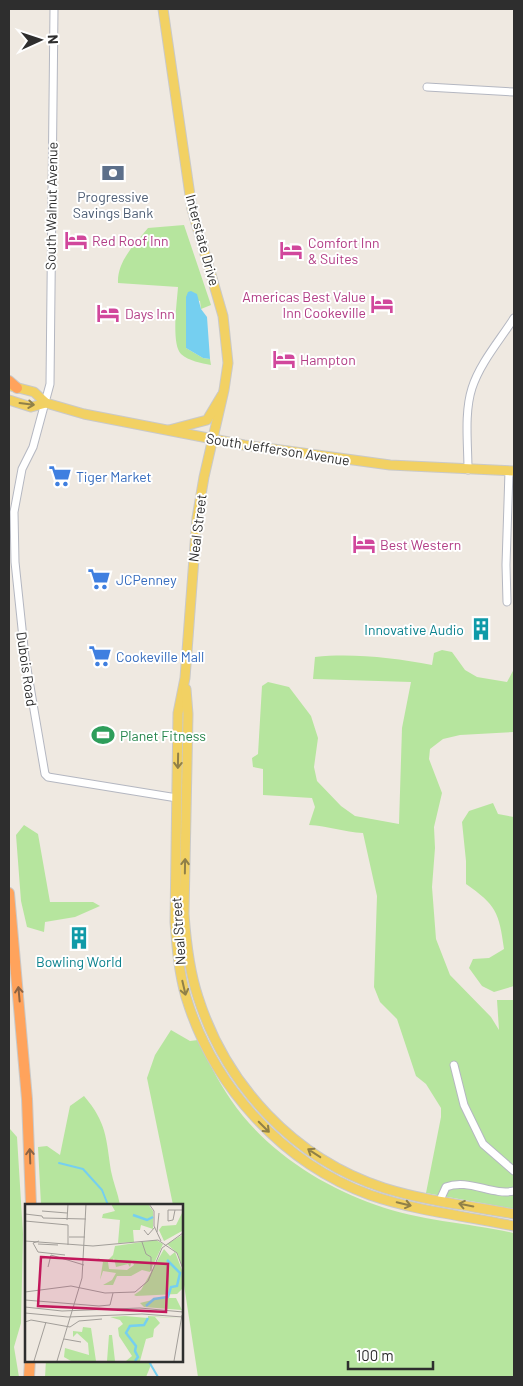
<svg xmlns="http://www.w3.org/2000/svg" width="523" height="1386" viewBox="0 0 523 1386" font-family="Barlow,sans-serif">
	<style>
		.green { fill: #b6e59e }
		.water { fill: #75cff0 }
		.lines { fill: none; stroke-linecap: round; stroke-linejoin: round }
		.stream { stroke: #75cff0; stroke-width: 2 }
		.minor-casing { stroke: #b4b7c1; stroke-width: 9 }
		.major-casing { stroke: #c9c9c9; stroke-width: 11 }
		.highway-casing { stroke: #c9c9c9; stroke-width: 12 }
		.minor { stroke: #fff; stroke-width: 7 }
		.major { stroke: #f2d163; stroke-width: 9 }
		.highway { stroke: #ffa35c; stroke-width: 10 }
		.oneway { stroke: #908048 }
		.oneway2 { stroke: #8c6343 }
		.labels { text-anchor: middle; dominant-baseline: central; stroke-width: 4; stroke-linejoin: round; paint-order: stroke }
		.service-label { font-size: 14px; fill: #4e5e75; stroke: #fff }
		.street-label { font-size: 14px; fill: #2e2e2e; stroke: #fff }
		.hotel-label { font-size: 14px; fill: #b23c85; stroke: #fff; text-anchor: start }
		.shop-label { font-size: 14px; fill: #366cbe; stroke: #fff; text-anchor: start }
		.culture-label { font-size: 14px; fill: #0d838f; stroke: #fff; text-anchor: end }
		.leisure-label { font-size: 14px; fill: #27864d; stroke: #fff; text-anchor: start }
		.inset-river { fill: none; stroke: #75cff0; stroke-width: 2.5 }
		.inset-road { fill: none; stroke: #a29e99; stroke-width: 1 }
		.view { fill: #c2185b; fill-opacity: 0.15; stroke: #c2185b; stroke-width: 2.5 }
		.inset-edge { fill: none; stroke: #2e2e2e; stroke-width: 2.5 }
	</style>
	<rect width="100%" height="100%" fill="#efe9e1"/>
	<g class="green">
		<path d="M 184,225 L 211,305 L 201,309 L 200,301 L 186,297 L 186,348 L 203,358 L 210,359 L 211,365 C 201,363 189,361 181,354 C 171,344 177,302 178,287 L 118,283 C 117,261 135,244 148,228 Z"/>
		<path d="M 442,650 L 452,652 L 465,670 L 477,677 L 507,682 L 514,669 L 514,732 L 460,735 L 443,739 L 430,749 L 429,759 L 442,793 L 434,827 L 435,848 L 432,887 L 436,939 L 450,975 L 491,1017 L 499,1030 L 497,1000 L 514,1000 L 514,1209 L 426,1193 L 441,1117 L 441,1108 L 426,1084 L 416,1076 L 397,1019 L 380,1002 L 374,987 L 377,896 L 363,833 C 344,832 328,826 309,825 L 315,807 L 312,798 L 263,795 L 263,769 L 253,767 L 252,758 L 258,754 L 262,686 L 268,682 L 289,687 L 311,716 L 318,738 L 314,767 L 317,781 L 341,806 L 355,816 L 399,824 L 402,728 L 411,682 L 313,679 L 315,657 C 353,653 394,658 432,665 L 434,653 Z"/>
		<path d="M 493,803 L 498,814 L 514,817 L 514,986 L 494,992 L 482,986 L 469,968 L 473,959 L 489,958 L 504,949 C 499,912 496,905 466,884 L 466,861 L 462,822 L 469,811 Z"/>
		<path d="M 24,825 L 38,834 L 50,902 L 93,902 L 100,906 L 75,917 L 45,922 L 44,932 L 27,927 L 21,901 L 16,835 Z"/>
		<path d="M 171,1030 L 190,1041 L 198,1040 C 208,1061 218,1081 231,1100 C 264,1149 321,1186 376,1205 C 420,1221 469,1223 514,1233 L 514,1377 L 198,1377 L 181,1265 L 181,1205 L 173,1205 L 147,1078 L 155,1055 Z"/>
		<path d="M 84,1096 C 107,1123 106,1138 111,1171 C 113,1182 118,1193 120,1205 L 41,1205 L 38,1147 L 47,1146 L 60,1155 L 70,1106 Z"/>
		<path d="M 9,1117 L 10,1129 L 17,1137 L 23,1234 L 21,1323 L 14,1347 L 19,1377 L 9,1377 Z"/>
		<path d="M 46,1360 L 153,1360 L 146,1377 L 45,1377 Z"/>
	</g>
	<path class="water" d="M 191,291 L 197,294 L 201,309 L 207,317 L 210,359 L 203,358 L 186,348 L 186,297 L 188,292 Z"/>
	<g class="lines">
		<g class="stream">
			<path d="M 59,1163 L 83,1169 L 102,1190 L 108,1205"/>
			<path d="M 148,1360 L 158,1377"/>
		</g>
		<defs>
			<g id="minor">
				<path d="M 54,9 L 50,384 L 33,447 L 22,469 L 14,512 L 15,562 L 25,657 L 45,774 L 48,777 L 177,798"/>
				<path d="M 427,87 L 514,92"/>
				<path d="M 468,470 C 468,444 464,413 472,388 C 480,363 500,340 514,318"/>
				<path d="M 507,602 L 506,565 L 509,471"/>
				<path d="M 454,1065 L 464,1105 L 483,1144 L 514,1171"/>
				<path d="M 440,1200 L 446,1187 C 468,1178 492,1196 514,1191"/>
			</g>
			<g id="major">
				<path d="M 163,9 L 192,209 L 223,316 L 228,363 L 224,390 L 204,477 L 197,518 L 185,678 L 178,713 L 175,922 C 177,948 179,973 186,997 C 213,1086 282,1163 370,1195 C 416,1211 466,1216 514,1226"/>
				<path d="M 11,386 L 34,392 L 46,403 L 84,414 L 244,445 L 390,465 L 514,471"/>
				<path d="M 9,400 L 31,407 L 46,403"/>
				<path d="M 169,430 L 207,420 L 222,395"/>
				<path d="M 186,689 L 188,714 L 184,914 C 186,942 189,970 198,997 C 226,1085 294,1159 384,1188 C 426,1201 471,1206 514,1214"/>
			</g>
			<g id="highway">
				<path d="M 9,381 L 17,388"/>
				<path d="M 9,893 L 27,1099 L 31,1205"/>
				<path d="M 29,1377 L 30,1360"/>
			</g>
		</defs>
		<use href="#minor" class="minor-casing"/>
		<use href="#major" class="major-casing"/>
		<use href="#highway" class="highway-casing"/>
		<use href="#minor" class="minor"/>
		<use href="#major" class="major"/>
		<use href="#highway" class="highway"/>
	</g>
	<defs><path id="oneway-shaft" d="M-6 0H5M1.5-3L5.5 0L1.5 3" fill="none" stroke-width="1.6" stroke-linecap="round" stroke-linejoin="round" transform="scale(1.25)"/></defs>
	<g class="oneway">
		<use href="#oneway-shaft" transform="translate(27 404) rotate(7)"/>
		<use href="#oneway-shaft" transform="translate(178 761) rotate(91)"/>
		<use href="#oneway-shaft" transform="translate(185 866) rotate(-89)"/>
		<use href="#oneway-shaft" transform="translate(184 988) rotate(77)"/>
		<use href="#oneway-shaft" transform="translate(264 1127) rotate(45)"/>
		<use href="#oneway-shaft" transform="translate(314 1153) rotate(-147)"/>
		<use href="#oneway-shaft" transform="translate(404 1204) rotate(13)"/>
		<use href="#oneway-shaft" transform="translate(466 1205) rotate(-169)"/>
	</g>
	<g class="oneway2">
		<use href="#oneway-shaft" transform="translate(19 994) rotate(-95)"/>
		<use href="#oneway-shaft" transform="translate(30 1156) rotate(-92)"/>
	</g>
	<defs>
		<symbol id="bank-bare" viewBox="-9 -9 18 18"><path d="M-6-4H6V4H-6ZM0-2.3a2.3 2.3 0 1 0 0 4.6a2.3 2.3 0 1 0 0-4.6Z" fill="#5c6f8a" stroke="#fff" stroke-width="2.5" paint-order="stroke"/></symbol>
		<symbol id="hotel-bare" viewBox="-9 -9 18 18"><path d="M-6-4.5h1.5V1H6V5H4.5V3h-9V5H-6ZM-4 0a1.8 1.8 0 1 1 3.6 0ZM.5 0V-2.5h3Q6-2.5 6 0Z" fill="#d1479c" stroke="#fff" stroke-width="2.5" paint-order="stroke"/></symbol>
		<symbol id="supermarket-bare" viewBox="-9 -9 18 18"><path d="M-6-5.5h2.5l.6 2H6L4.5 2H-2.5L-4.4-4H-6ZM-1.5 3.2a1.3 1.3 0 1 0 .1 0ZM3 3.2a1.3 1.3 0 1 0 .1 0Z" fill="#3f7fe0" stroke="#fff" stroke-width="2.5" paint-order="stroke"/></symbol>
		<symbol id="building-bare" viewBox="-9 -9 18 18"><path d="M-4-6H4V6H1V3H-1V6H-4ZM-2.5-4.3h1.7v1.8h-1.7ZM.8-4.3h1.7v1.8H.8ZM-2.5-1h1.7V.8h-1.7ZM.8-1h1.7V.8H.8Z" fill="#0f9aa8" stroke="#fff" stroke-width="2.5" paint-order="stroke"/></symbol>
		<symbol id="stadium-bare" viewBox="-9 -9 18 18"><path d="M0-5a6.5 5 0 1 0 0 10a6.5 5 0 1 0 0-10ZM-3.5-1.8h7v3.6h-7Z" fill="#2e9e5b" stroke="#fff" stroke-width="2.5" paint-order="stroke"/></symbol>
	</defs>
	<g fill-rule="evenodd">
		<use href="#bank-bare" x="97" y="157" width="32" height="32"/>
		<use href="#hotel-bare" x="60" y="224" width="32" height="32"/>
		<use href="#hotel-bare" x="275" y="234" width="32" height="32"/>
		<use href="#hotel-bare" x="366" y="288" width="32" height="32"/>
		<use href="#hotel-bare" x="92" y="297" width="32" height="32"/>
		<use href="#hotel-bare" x="268" y="343" width="32" height="32"/>
		<use href="#supermarket-bare" x="44" y="460" width="32" height="32"/>
		<use href="#hotel-bare" x="348" y="528" width="32" height="32"/>
		<use href="#supermarket-bare" x="83" y="563" width="32" height="32"/>
		<use href="#building-bare" x="465" y="613" width="32" height="32"/>
		<use href="#supermarket-bare" x="84" y="640" width="32" height="32"/>
		<use href="#stadium-bare" x="87" y="719" width="32" height="32"/>
		<use href="#building-bare" x="63" y="922" width="32" height="32"/>
	</g>
	<g class="labels">
		<g class="service-label">
			<text x="113" y="196">Progressive<tspan x="113" dy="16">Savings Bank</tspan></text>
		</g>
		<g class="street-label">
			<text transform="translate(51 206) rotate(-89)">South Walnut Avenue</text>
			<text transform="translate(203 240) rotate(75)">Interstate Drive</text>
			<text transform="translate(278 449) rotate(9)">South Jefferson Avenue</text>
			<text transform="translate(197 528) rotate(-83)">Neal Street</text>
			<text transform="translate(27 669) rotate(82)">Dubois Road</text>
			<text transform="translate(178 931) rotate(-94)">Neal Street</text>
		</g>
		<g class="hotel-label">
			<text x="92" y="240">Red Roof Inn</text>
			<text x="308" y="242">Comfort Inn<tspan x="308" dy="16">&amp; Suites</tspan></text>
			<text x="366" y="296" text-anchor="end">Americas Best Value<tspan x="366" dy="16">Inn Cookeville</tspan></text>
			<text x="125" y="313">Days Inn</text>
			<text x="300" y="359">Hampton</text>
			<text x="380" y="544">Best Western</text>
		</g>
		<g class="shop-label">
			<text x="76" y="476">Tiger Market</text>
			<text x="116" y="579">JCPenney</text>
			<text x="116" y="656">Cookeville Mall</text>
		</g>
		<g class="culture-label">
			<text x="464" y="629">Innovative Audio</text>
			<text x="79" y="961" text-anchor="middle">Bowling World</text>
		</g>
		<g class="leisure-label">
			<text x="120" y="735">Planet Fitness</text>
		</g>
	</g>
	<g transform="translate(25 1204)">
		<rect width="158" height="158" fill="#efe9e1"/>
		<path d="M 86,0 L 123,0 L 128,7 L 128,25 L 116,21 L 115,26 L 108,26 L 109,38 L 93,39 L 95,16 L 77,14 L 78,10 L 90,7 ZM 157,9 L 157,27 L 139,37 L 134,26 L 137,22 L 151,21 ZM 157,31 L 157,63 L 153,50 L 142,40 ZM 131,36 L 138,40 L 125,68 L 117,66 L 106,72 L 92,72 L 88,81 L 78,81 L 87,76 L 91,69 L 78,67 L 75,76 L 78,58 L 72,54 L 82,57 L 88,51 L 90,42 ZM 89,54 L 91,63 L 103,60 L 105,63 L 107,56 L 109,61 L 102,66 L 84,65 L 83,58 L 87,58 ZM 139,45 L 145,52 L 150,48 L 157,66 L 157,85 L 152,90 L 111,92 L 109,91 L 116,86 ZM 135,94 L 151,94 L 157,106 L 119,103 L 115,99 ZM 100,112 L 123,114 L 123,112 L 156,114 L 130,113 L 135,119 L 129,125 L 128,133 L 121,135 L 115,157 L 101,157 L 107,152 L 94,132 L 93,124 L 98,120 L 95,116 L 85,113 ZM 58,123 L 66,124 L 71,157 L 46,157 L 39,153 L 40,144 L 64,151 L 63,139 L 52,129 L 48,133 L 48,127 L 57,128 ZM 84,131 L 87,131 L 90,157 L 82,157 Z" fill="#b6e59e" fill-rule="evenodd"/>
		<path class="inset-river" d="M 108,11 L 122,16 L 128,13M 121,102 L 129,95 L 143,93 L 146,83 L 152,82 L 155,69 L 142,56M 110,157 L 113,153 L 110,147 L 111,142 L 101,129 L 105,122 L 119,121 L 123,114"/>
		<path class="inset-road" d="M 124,0 L 129,7 L 129,22 L 136,37M 150,6 L 148,16 L 143,17 L 143,6 L 158,6M 17,7 L 42,9M 0,10 L 17,12 L 18,14 L 61,15M 42,16 L 43,0M 0,17 L 43,21 L 43,41M 119,26 L 123,31 L 130,23M 132,28 L 134,9M 44,33 L 60,33M 0,37 L 68,42 L 133,36 L 152,49 L 158,65M 14,37 L 8,39 L 13,48 L 40,51M 117,38 L 121,50 L 126,53 L 126,67M 13,40 L 33,41M 23,63 L 26,51 L 59,61M 0,88 L 46,82 L 80,89 L 110,88 L 123,77 L 137,44 L 158,29M 0,96 L 74,102 L 85,101 L 88,89M 0,103 L 37,107 L 115,104 L 158,108M 0,109 L 43,113 L 117,110 L 158,113M 0,118 L 6,116 L 45,123 L 54,117 L 77,115M 39,135 L 56,138M 9,157 L 21,118M 32,157 L 57,74 L 61,0M 149,157 L 157,111"/>
		<path class="view" d="M 16,53 L 143,60 L 141,108 L 13,102 Z"/>
		<rect width="158" height="158" class="inset-edge"/>
	</g>
	<rect width="523" height="1386" fill="none" stroke="#2e2e2e" stroke-width="20"/>
	<g transform="translate(40 40) rotate(87)" stroke="#ffffff" stroke-width="4" paint-order="stroke">
	<path d="M0-4L9 19L0 12L-9 19Z" fill="#2e2e2e"/>
	<text y="-8" font-size="14" font-weight="bold" text-anchor="middle" fill="#2e2e2e">N</text>
	</g>
	<path d="M348 1361v8h85v-8" fill="none" stroke="#2e2e2e" stroke-width="2.5"/>
	<text x="356" y="1361" font-size="15" fill="#2e2e2e" stroke="#ffffff" stroke-width="4" paint-order="stroke">100 m</text>
</svg>
